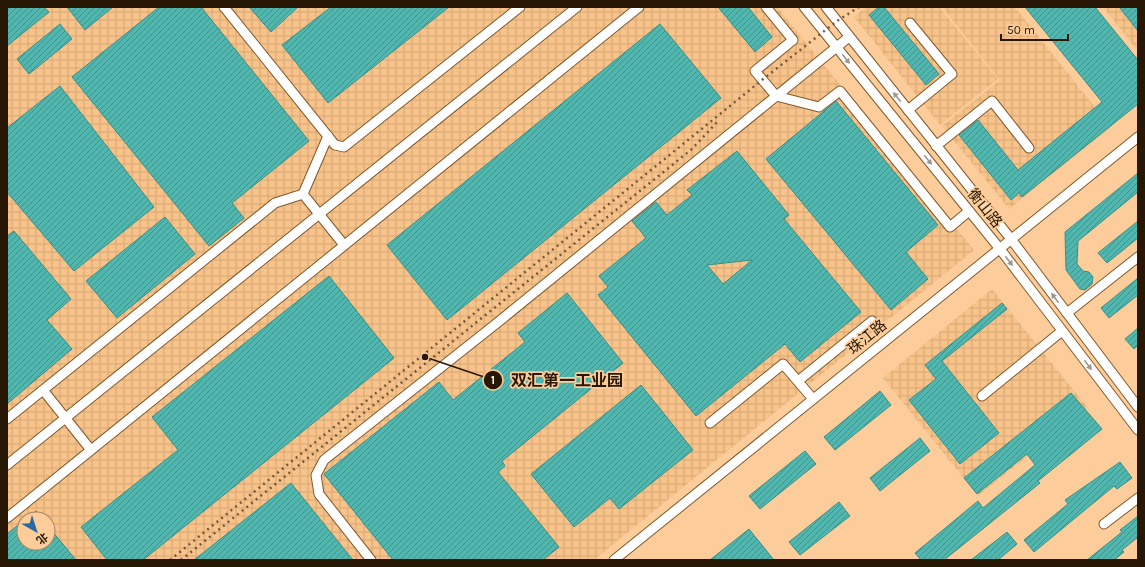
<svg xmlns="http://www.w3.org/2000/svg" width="1145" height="567" viewBox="0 0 1145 567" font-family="Karla,'Noto Sans SC',sans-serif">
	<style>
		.industrial { fill: url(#industrial-grid); fill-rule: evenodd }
		.building { fill: url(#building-hatch); stroke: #379088; fill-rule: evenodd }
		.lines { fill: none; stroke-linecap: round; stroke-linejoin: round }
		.minor-casing { stroke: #835929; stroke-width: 11 }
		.minor { stroke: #fff; stroke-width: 9 }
		.rail { stroke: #735739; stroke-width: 2.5; stroke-dasharray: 2 4; stroke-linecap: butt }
		.oneway { fill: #9e978e }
		.labels { text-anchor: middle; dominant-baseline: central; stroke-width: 3.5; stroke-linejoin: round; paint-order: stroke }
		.street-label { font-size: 15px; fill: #281704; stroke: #fccc9a }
		.leader { fill: none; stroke: #281704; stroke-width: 1.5 }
		.callout-dot { fill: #281704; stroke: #fccc9a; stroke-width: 1.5 }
		.mark-label { font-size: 12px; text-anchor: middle; font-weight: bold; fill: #fff }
		.callout-label { font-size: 16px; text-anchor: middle; font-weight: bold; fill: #281704; stroke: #fccc9a; stroke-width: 3.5; stroke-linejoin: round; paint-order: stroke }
	</style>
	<defs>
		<pattern id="industrial-grid" width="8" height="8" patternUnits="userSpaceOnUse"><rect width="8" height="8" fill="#f8c38a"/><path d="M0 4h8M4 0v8" fill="none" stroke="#d5a775"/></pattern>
		<pattern id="building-hatch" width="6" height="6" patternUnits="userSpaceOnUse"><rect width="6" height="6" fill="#53b6ae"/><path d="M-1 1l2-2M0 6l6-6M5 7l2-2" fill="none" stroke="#45938b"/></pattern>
	</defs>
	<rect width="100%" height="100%" fill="#fccc9a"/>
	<g class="industrial">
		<path d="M 7,7 L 777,7 L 974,250 L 594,560 L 7,560 ZM 24,519 L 48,519 L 48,543 L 24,543 Z"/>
		<path d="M 866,7 L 939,7 L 998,79 L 940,125 L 854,17 Z"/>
		<path d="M 942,7 L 1015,7 L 1111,127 L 1009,209 L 942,126 L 1000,80 Z"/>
		<path d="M 1103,7 L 1138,7 L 1138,51 Z"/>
		<path d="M 992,289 L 1088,408 L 978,496 L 883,378 Z"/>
	</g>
	<g class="building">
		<path d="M 7,7 L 44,7 L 49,12 L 7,46 Z"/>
		<path d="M 67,7 L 113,7 L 85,30 Z"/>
		<path d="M 159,7 L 201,7 L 309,141 L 232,203 L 244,218 L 209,246 L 72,77 Z"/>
		<path d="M 249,7 L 298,7 L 271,32 Z"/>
		<path d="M 331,7 L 449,7 L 328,103 L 282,45 Z"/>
		<path d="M 718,7 L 748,7 L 772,37 L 755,52 Z"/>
		<path d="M 879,7 L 884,7 L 939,74 L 926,85 L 869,15 Z"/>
		<path d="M 1025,7 L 1095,7 L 1138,60 L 1138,104 L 1022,197 L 1019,193 L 1011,200 L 959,135 L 978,120 L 1018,170 L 1102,102 Z"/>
		<path d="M 1119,7 L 1138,7 L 1138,31 Z"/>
		<path d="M 60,24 L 72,39 L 29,74 L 17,59 Z"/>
		<path d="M 660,24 L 721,98 L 447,320 L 387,245 Z"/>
		<path d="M 60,86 L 154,207 L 74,271 L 7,192 L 7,128 Z"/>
		<path d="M 836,101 L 938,225 L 906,252 L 928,279 L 891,310 L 766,159 Z"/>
		<path d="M 737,151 L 789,215 L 784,219 L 861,312 L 800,362 L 785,344 L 696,416 L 598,295 L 608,287 L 599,276 L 646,238 L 632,221 L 656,202 L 667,215 L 692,195 L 687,190 ZM 752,260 L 723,284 L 707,265 Z"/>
		<path d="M 1138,173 L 1138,192 L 1078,241 L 1077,264 L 1083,271 L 1089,272 L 1093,277 L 1092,284 L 1085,290 L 1080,289 L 1066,270 L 1065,232 Z"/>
		<path d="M 165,217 L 195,254 L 117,318 L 86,281 Z"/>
		<path d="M 1138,221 L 1138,238 L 1107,263 L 1098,253 Z"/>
		<path d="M 14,231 L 71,299 L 47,320 L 72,349 L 7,404 L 7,236 Z"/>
		<path d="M 329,276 L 394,358 L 143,560 L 107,560 L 81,527 L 178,450 L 152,417 Z"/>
		<path d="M 1138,278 L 1138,295 L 1109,318 L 1101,308 Z"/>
		<path d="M 567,293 L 623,363 L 502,461 L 505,466 L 498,472 L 559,547 L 543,560 L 393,560 L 324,474 L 439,382 L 453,400 L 525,342 L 518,333 Z"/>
		<path d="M 1002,303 L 1007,309 L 942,361 L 999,433 L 960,464 L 909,400 L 936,379 L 925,365 Z"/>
		<path d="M 1138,328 L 1138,345 L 1134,349 L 1125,339 Z"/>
		<path d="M 641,385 L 693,450 L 619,509 L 610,498 L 574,527 L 531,474 Z"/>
		<path d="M 880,391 L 891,405 L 835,450 L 824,437 Z"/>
		<path d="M 1071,393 L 1102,429 L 1038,481 L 1040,483 L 944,560 L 921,560 L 915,553 L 978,501 L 983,508 L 1035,465 L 1027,454 L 977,494 L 964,478 Z"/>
		<path d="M 920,438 L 930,451 L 880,491 L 870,478 Z"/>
		<path d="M 805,451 L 816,464 L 760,509 L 749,496 Z"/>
		<path d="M 1120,462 L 1132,478 L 1117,489 L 1114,486 L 1034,552 L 1024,540 L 1068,504 L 1065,500 Z"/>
		<path d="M 291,483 L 353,560 L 194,560 Z"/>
		<path d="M 839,502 L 850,516 L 800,555 L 789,542 Z"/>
		<path d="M 36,511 L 42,519 L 26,519 Z"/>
		<path d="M 1138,516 L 1138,537 L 1122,550 L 1124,552 L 1114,560 L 1087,560 L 1122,532 L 1120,530 Z"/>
		<path d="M 24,520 L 24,543 L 48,543 L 48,526 L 76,560 L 7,560 L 7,534 Z"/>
		<path d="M 749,529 L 774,560 L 710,560 Z"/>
		<path d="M 1007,532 L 1017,544 L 998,560 L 971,560 Z"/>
	</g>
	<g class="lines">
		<defs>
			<g id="minor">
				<path d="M 224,7 L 335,145 L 344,147 L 520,7"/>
				<path d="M 766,7 L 793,40 L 755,71 L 776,96 L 819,107 L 840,91 L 950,227 L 969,211"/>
				<path d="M 804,7 L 1000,249 L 1138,430"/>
				<path d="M 826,7 L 1011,239 L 1138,407"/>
				<path d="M 908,110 L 952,74 L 910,23"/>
				<path d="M 328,136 L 303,194 L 344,245"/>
				<path d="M 936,146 L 992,101 L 1029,148"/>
				<path d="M 1067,313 L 1138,257"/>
				<path d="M 798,381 L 872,321"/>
				<path d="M 43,390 L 91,450"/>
				<path d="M 982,396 L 1062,331"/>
				<path d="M 7,419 L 275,203 L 303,194"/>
				<path d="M 710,423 L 783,364 L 813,399"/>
				<path d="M 7,465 L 577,7"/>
				<path d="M 7,518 L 639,7"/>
				<path d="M 1104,524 L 1138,498"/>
				<path d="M 371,560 L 319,494 L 316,475 L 324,460 L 497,323 L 849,37"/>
				<path d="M 614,560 L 1138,137"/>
			</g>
		</defs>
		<use href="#minor" class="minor-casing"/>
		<use href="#minor" class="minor"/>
		<g class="rail">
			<path d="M 170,560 L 762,80 L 837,21 L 859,7"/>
			<path d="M 181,560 L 692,149 L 719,120"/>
		</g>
	</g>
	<defs><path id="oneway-solid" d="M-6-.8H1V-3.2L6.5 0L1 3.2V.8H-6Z"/></defs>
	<g class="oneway">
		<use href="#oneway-solid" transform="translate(846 59) rotate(51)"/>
		<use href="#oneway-solid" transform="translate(897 97) rotate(-129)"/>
		<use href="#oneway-solid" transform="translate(928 160) rotate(51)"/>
		<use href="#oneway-solid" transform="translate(1009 261) rotate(53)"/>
		<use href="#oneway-solid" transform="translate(1055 298) rotate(-127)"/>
		<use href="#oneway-solid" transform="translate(1088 365) rotate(53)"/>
	</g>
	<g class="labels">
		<g class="street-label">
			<text transform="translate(985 208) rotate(51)">衡山路</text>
			<text transform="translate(867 337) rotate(-39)">珠江路</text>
		</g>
	</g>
	<path class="leader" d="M425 357L493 380"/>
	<g class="callout-dot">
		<circle cx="425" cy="357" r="4"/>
		<circle cx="493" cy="380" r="10"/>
	</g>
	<g class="mark-label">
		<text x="493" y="384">1</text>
	</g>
	<g class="callout-label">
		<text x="567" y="386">双汇第一工业园</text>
	</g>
	<rect width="1145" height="567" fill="none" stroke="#281704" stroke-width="16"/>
	<g transform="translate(36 531) rotate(141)"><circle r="19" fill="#fccc9a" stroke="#a7845e"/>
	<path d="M0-3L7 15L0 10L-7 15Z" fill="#2a6aa0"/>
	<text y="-6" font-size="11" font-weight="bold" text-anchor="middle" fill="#281704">北</text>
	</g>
	<path d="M1001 34v6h67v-6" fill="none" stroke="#281704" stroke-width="2"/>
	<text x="1007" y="34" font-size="12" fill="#281704" stroke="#fccc9a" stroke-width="3" paint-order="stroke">50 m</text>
</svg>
